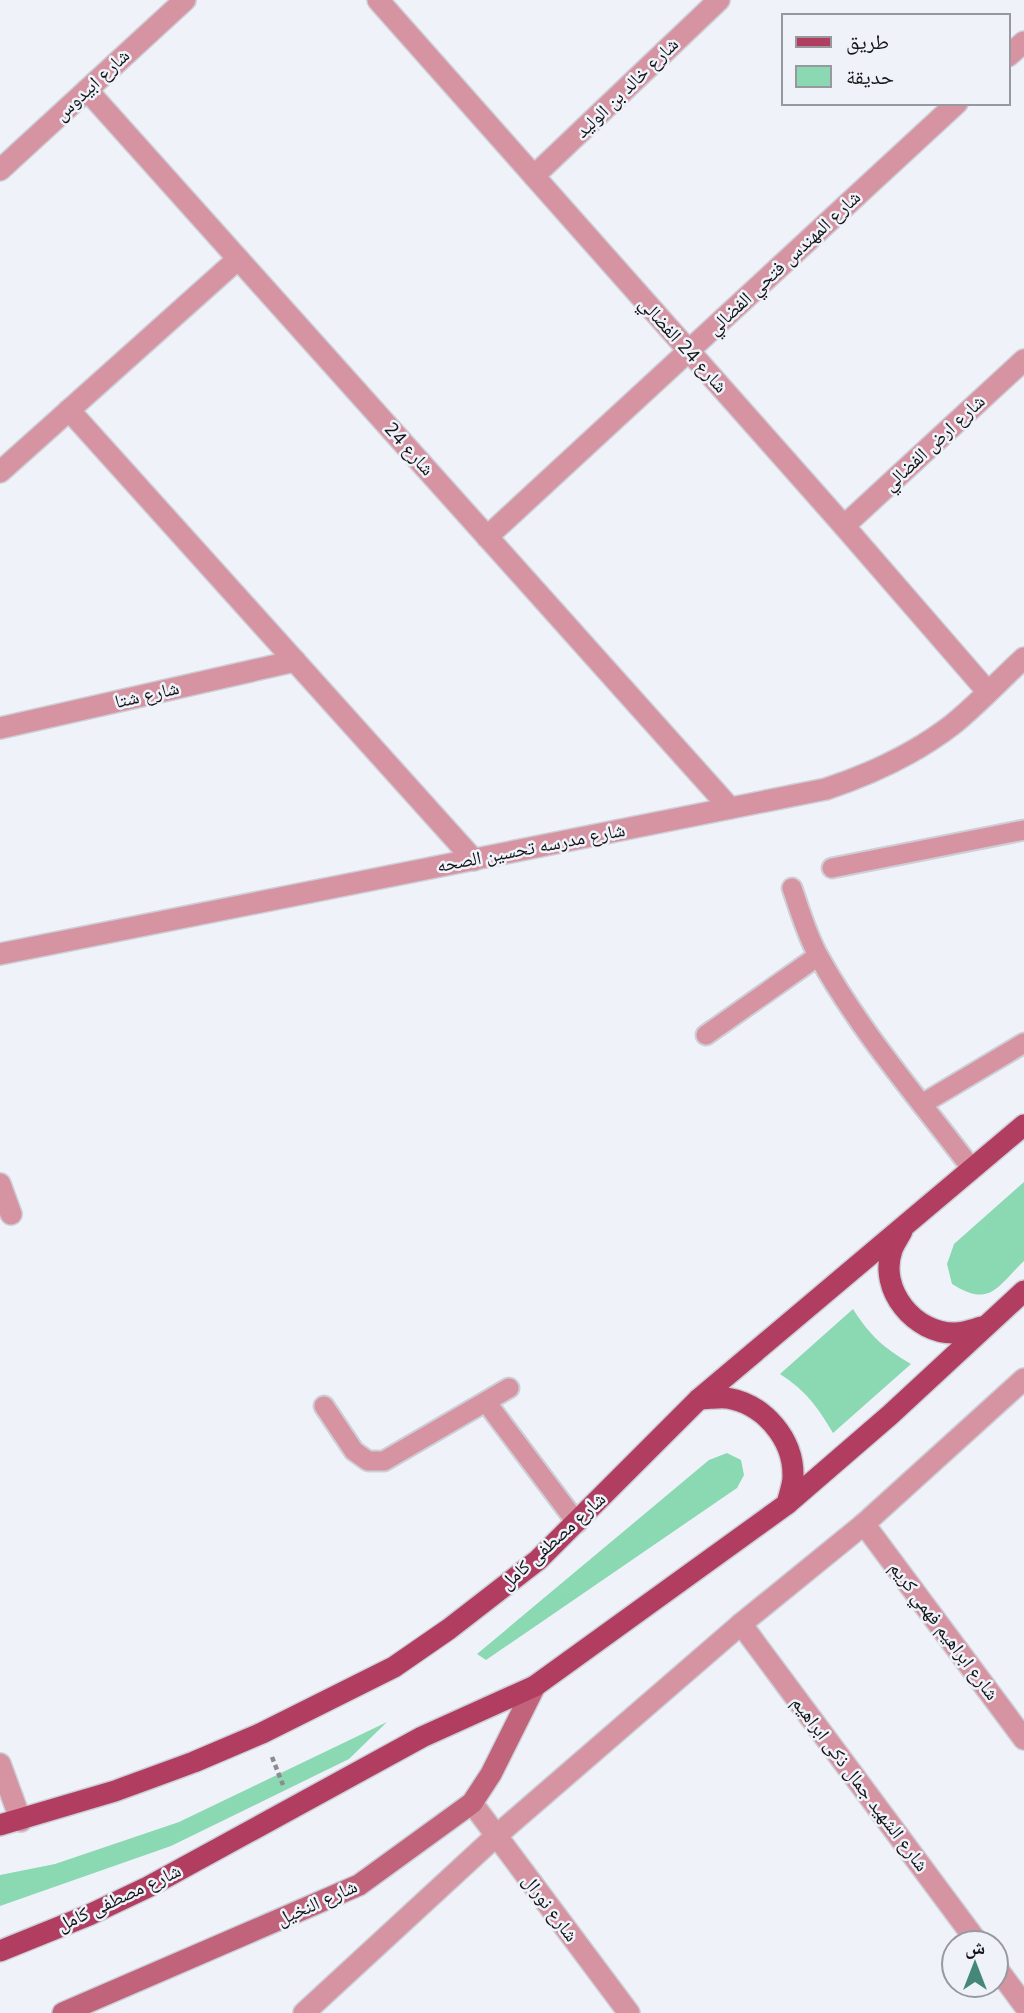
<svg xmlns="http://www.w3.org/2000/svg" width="1024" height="2013" viewBox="0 0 1024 2013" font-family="'Nunito Sans','Noto Naskh Arabic',sans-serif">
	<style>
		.green { fill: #8ad9b2 }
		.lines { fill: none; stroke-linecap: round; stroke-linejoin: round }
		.service-casing { stroke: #cdced6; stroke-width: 23 }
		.minor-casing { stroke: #cdced6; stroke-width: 24 }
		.tertiary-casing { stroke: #cdced6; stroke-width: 24 }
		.secondary-casing { stroke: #cdced6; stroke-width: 24 }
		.primary-casing { stroke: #cdced6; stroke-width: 24 }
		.path { stroke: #8b8c92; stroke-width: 4.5; stroke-dasharray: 5 3.5; stroke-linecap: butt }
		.service { stroke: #d694a2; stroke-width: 19 }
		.minor { stroke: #d694a2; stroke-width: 21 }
		.tertiary { stroke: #d694a2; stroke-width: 21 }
		.secondary { stroke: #c2637c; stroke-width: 21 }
		.primary { stroke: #b13d61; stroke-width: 21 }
		.labels { text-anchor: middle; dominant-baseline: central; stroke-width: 5; stroke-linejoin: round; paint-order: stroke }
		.street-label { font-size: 19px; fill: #131416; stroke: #f0f2fa }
	</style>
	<rect width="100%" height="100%" fill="#f0f2fa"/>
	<g class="green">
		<path d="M 1024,1182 L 1024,1261 C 997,1287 990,1308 952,1284 L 947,1264 L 954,1244 Z"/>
		<path d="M 853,1309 C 870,1336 884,1348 911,1364 L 833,1433 C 817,1406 806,1391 780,1374 Z"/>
		<path d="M 727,1453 L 741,1460 L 744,1475 L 737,1488 L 486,1660 L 477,1654 L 709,1460 Z"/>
		<path d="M 387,1722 L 349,1759 L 171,1846 L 0,1906 L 0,1875 L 55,1864 L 179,1822 Z"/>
	</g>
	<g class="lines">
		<defs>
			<g id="service">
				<path d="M 832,868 L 1024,830"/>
				<path d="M 792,888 C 800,911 807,936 819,957 C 861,1033 920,1100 972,1169"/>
				<path d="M 706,1035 L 818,956"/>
				<path d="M 922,1104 L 1024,1043"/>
				<path d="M 486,1402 L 577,1523"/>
				<path d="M 324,1406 L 354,1451 L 368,1461 L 384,1461 L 509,1388"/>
			</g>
			<g id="minor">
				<path d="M 378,0 L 844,526 L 988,692"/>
				<path d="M 1008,56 L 1024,42"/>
				<path d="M 87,90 L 730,808"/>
				<path d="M 0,170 L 185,0"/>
				<path d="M 534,176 L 719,0"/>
				<path d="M 69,410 L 474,860"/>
				<path d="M 0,472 L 238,259"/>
				<path d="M 844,526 L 1024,360"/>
				<path d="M 487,537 L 957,103"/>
				<path d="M 0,728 L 295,661"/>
				<path d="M 0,954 L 826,789 C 871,774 913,755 952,725 C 977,705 1000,680 1024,658"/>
				<path d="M 0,1184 L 11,1214"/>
				<path d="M 864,1524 L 1024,1739"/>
				<path d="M 741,1624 L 978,1943"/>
				<path d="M 472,1803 L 629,2013"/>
				<path d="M 996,1967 L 1024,2005"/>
				<path d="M 304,2013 L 496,1836 L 741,1624 L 864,1524 L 1024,1379"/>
			</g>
			<path id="tertiary" d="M 0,1764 L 21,1821"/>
			<path id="secondary" d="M 63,2013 L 359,1885 L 472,1803 L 491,1774 L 535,1686"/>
			<g id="primary">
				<path d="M 902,1231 C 899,1237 894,1244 892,1250 C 878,1290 915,1334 955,1333 C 964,1333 974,1329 982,1327"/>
				<path d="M 699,1399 C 708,1399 718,1397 727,1398 C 764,1404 794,1439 793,1477 C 793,1485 789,1495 787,1504"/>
				<path d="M 0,1825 L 115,1791 L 194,1762 L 262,1733 L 394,1667 L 449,1629 L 538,1560 L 699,1399 L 1024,1125"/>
				<path d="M 0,1951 L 89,1915 L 148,1887 L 422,1737 L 535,1686 L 787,1504 L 890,1415 L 1024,1291"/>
			</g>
		</defs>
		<use href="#service" class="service-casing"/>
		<use href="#minor" class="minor-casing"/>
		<use href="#tertiary" class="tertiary-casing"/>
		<use href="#secondary" class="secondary-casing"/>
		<use href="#primary" class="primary-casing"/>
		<path class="path" d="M 272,1757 L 283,1785"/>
		<use href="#service" class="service"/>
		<use href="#minor" class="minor"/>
		<use href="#tertiary" class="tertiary"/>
		<use href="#secondary" class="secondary"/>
		<use href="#primary" class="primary"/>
	</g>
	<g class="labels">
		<g class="street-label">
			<text transform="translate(92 85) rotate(-43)">شارع ابيدوس</text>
			<text transform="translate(627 88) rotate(-44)">شارع خالد بن الوليد</text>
			<text transform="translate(784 263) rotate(-43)">شارع المهندس فتحي الفضالي</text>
			<text transform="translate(683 345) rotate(48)">شارع 24 الفضالي</text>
			<text transform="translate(934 443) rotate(-43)">شارع ارض الفضالي</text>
			<text transform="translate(409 449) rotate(48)">شارع 24</text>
			<text transform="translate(147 695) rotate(-13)">شارع شتا</text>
			<text transform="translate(531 848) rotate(-11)">شارع مدرسه تحسين الصحه</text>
			<text transform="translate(553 1541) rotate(-42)">شارع مصطفى كامل</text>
			<text transform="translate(944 1631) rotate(53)">شارع ابراهيم فهمي كريم</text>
			<text transform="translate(860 1784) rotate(53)">شارع الشهيد جمال ذكى ابراهيم</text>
			<text transform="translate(119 1898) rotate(-25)">شارع مصطفى كامل</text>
			<text transform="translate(317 1903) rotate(-24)">شارع النخيل</text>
			<text transform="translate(550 1908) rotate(53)">شارع نورال</text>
		</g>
	</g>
	<rect x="782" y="14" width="228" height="91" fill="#f0f2fa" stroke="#98999f" stroke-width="2"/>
	<rect x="796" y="37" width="35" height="10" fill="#b13d61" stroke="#98999f" stroke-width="2"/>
	<text x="846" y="49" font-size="21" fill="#131416">طريق</text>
	<rect x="796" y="66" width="35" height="21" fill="#8ad9b2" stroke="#98999f" stroke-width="2"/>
	<text x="846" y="84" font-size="21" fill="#131416">حديقة</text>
	<g transform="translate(975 1964)"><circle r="33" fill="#f0f2fa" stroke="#98999f" stroke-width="2"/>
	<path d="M0-5L12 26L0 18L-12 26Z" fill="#45887a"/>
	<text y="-10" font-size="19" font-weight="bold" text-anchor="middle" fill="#131416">ش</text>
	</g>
</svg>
